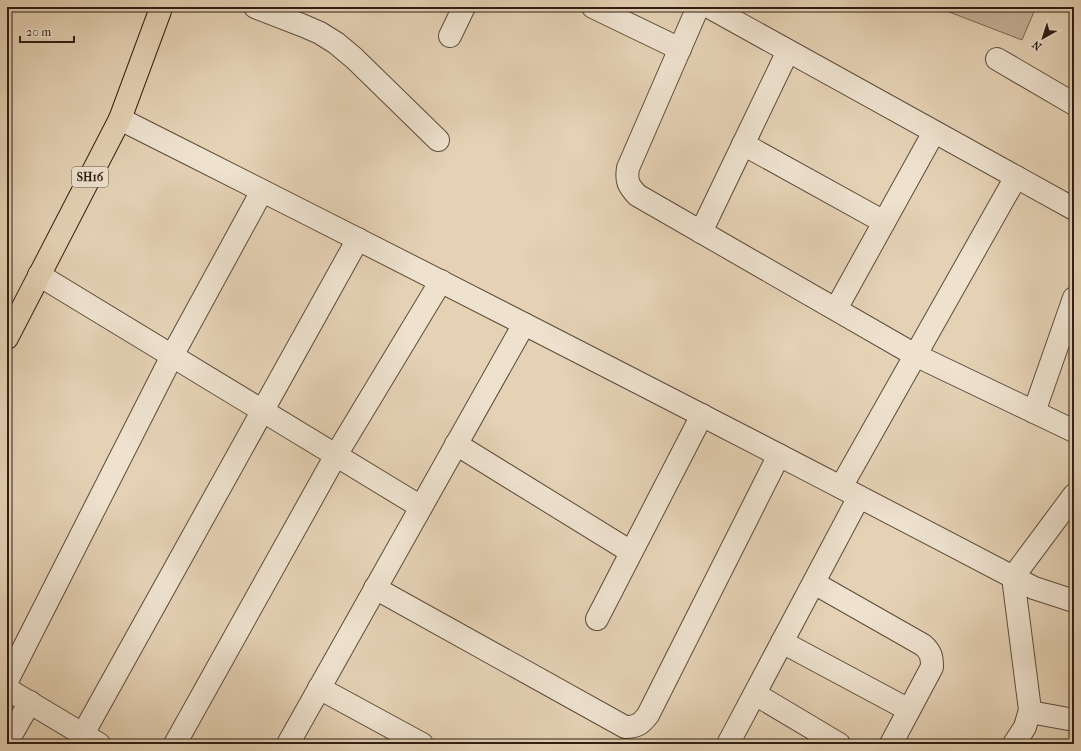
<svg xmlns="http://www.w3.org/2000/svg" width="1081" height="751" viewBox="0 0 1081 751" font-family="'IM FELL French Canon',serif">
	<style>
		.green { fill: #c6b39a; stroke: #7a6857 }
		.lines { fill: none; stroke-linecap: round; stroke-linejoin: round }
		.minor-casing { stroke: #5c4b3c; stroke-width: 24 }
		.major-casing { stroke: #2f1e14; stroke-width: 24 }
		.minor { stroke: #eee2cf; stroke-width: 22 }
		.major { stroke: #e5d2b5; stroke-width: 22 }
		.labels { text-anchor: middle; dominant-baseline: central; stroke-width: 3.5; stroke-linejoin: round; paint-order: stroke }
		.shield { fill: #eee2cf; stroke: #68594c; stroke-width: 1 }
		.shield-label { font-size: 12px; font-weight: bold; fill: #2f1e14 }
	</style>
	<rect width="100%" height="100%" fill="#e5d2b5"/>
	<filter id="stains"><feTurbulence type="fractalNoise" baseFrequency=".005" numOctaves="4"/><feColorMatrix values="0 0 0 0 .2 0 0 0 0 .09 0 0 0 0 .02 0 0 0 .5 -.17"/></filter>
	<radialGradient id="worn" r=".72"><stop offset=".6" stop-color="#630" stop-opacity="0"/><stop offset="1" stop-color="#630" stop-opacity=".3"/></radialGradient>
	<path class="green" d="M 936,7 L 1036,7 L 1022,40 Z"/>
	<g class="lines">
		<defs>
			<g id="minor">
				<path d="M 255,7 L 304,26 L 320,33 L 336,43 L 354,58 L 438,140"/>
				<path d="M 593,7 L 680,49"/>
				<path d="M 698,7 L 628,168 C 626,181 628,185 637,195 L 915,355 L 1074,431"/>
				<path d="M 709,7 L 1074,209"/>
				<path d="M 450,36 L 464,7"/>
				<path d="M 997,59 L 1074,104"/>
				<path d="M 120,119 C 426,273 731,429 1034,588 L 1074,601"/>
				<path d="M 743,144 L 884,222"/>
				<path d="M 701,232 L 788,51"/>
				<path d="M 39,275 L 421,507"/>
				<path d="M 836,309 L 934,132"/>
				<path d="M 1034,412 L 1074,298"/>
				<path d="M 456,444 L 631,552"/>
				<path d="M 841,487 L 1016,177"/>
				<path d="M 814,583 L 923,645 C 931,652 932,657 932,667 L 891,744"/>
				<path d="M 375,588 L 625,727 C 637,727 641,724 648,715 L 779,455"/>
				<path d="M 597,619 L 702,415"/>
				<path d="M 782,642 L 909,710"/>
				<path d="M 7,681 L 172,356 L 262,191"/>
				<path d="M 319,688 L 422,744"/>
				<path d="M 7,689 L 99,744"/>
				<path d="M 755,694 L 839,744"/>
				<path d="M 1030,712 L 1074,720"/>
				<path d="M 83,734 L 358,239"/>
				<path d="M 7,742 L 30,702"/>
				<path d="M 175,744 L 336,455 L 441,281"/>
				<path d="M 288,744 L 524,324"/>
				<path d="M 728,744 L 859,497"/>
				<path d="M 1014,744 L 1025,727 L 1030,710 L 1013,577 L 1074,495"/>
			</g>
			<path id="major" d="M 7,338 L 120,119 L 160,11 L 159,7"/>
		</defs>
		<use href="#minor" class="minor-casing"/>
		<use href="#major" class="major-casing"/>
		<use href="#minor" class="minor"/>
		<use href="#major" class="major"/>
	</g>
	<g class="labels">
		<rect class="shield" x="72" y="167" width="36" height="20" rx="3"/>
		<g class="shield-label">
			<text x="90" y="177">SH16</text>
		</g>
	</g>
	<rect width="1081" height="751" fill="none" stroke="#e5d2b5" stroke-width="24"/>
	<rect x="8" y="8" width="1065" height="735" fill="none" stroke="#2f1e14" stroke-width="2"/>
	<rect x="12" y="12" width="1057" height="727" fill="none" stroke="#2f1e14"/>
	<g transform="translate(1043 38) rotate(219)" stroke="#eee2cf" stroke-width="3" paint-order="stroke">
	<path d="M0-3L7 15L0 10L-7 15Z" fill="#2f1e14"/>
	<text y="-6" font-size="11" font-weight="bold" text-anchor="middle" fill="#2f1e14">N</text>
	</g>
	<path d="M20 36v6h54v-6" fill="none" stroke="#2f1e14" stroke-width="2"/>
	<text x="26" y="36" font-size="12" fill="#2f1e14" stroke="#eee2cf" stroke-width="3" paint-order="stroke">20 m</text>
	<rect width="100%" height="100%" filter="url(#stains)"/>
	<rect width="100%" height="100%" fill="url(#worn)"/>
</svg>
